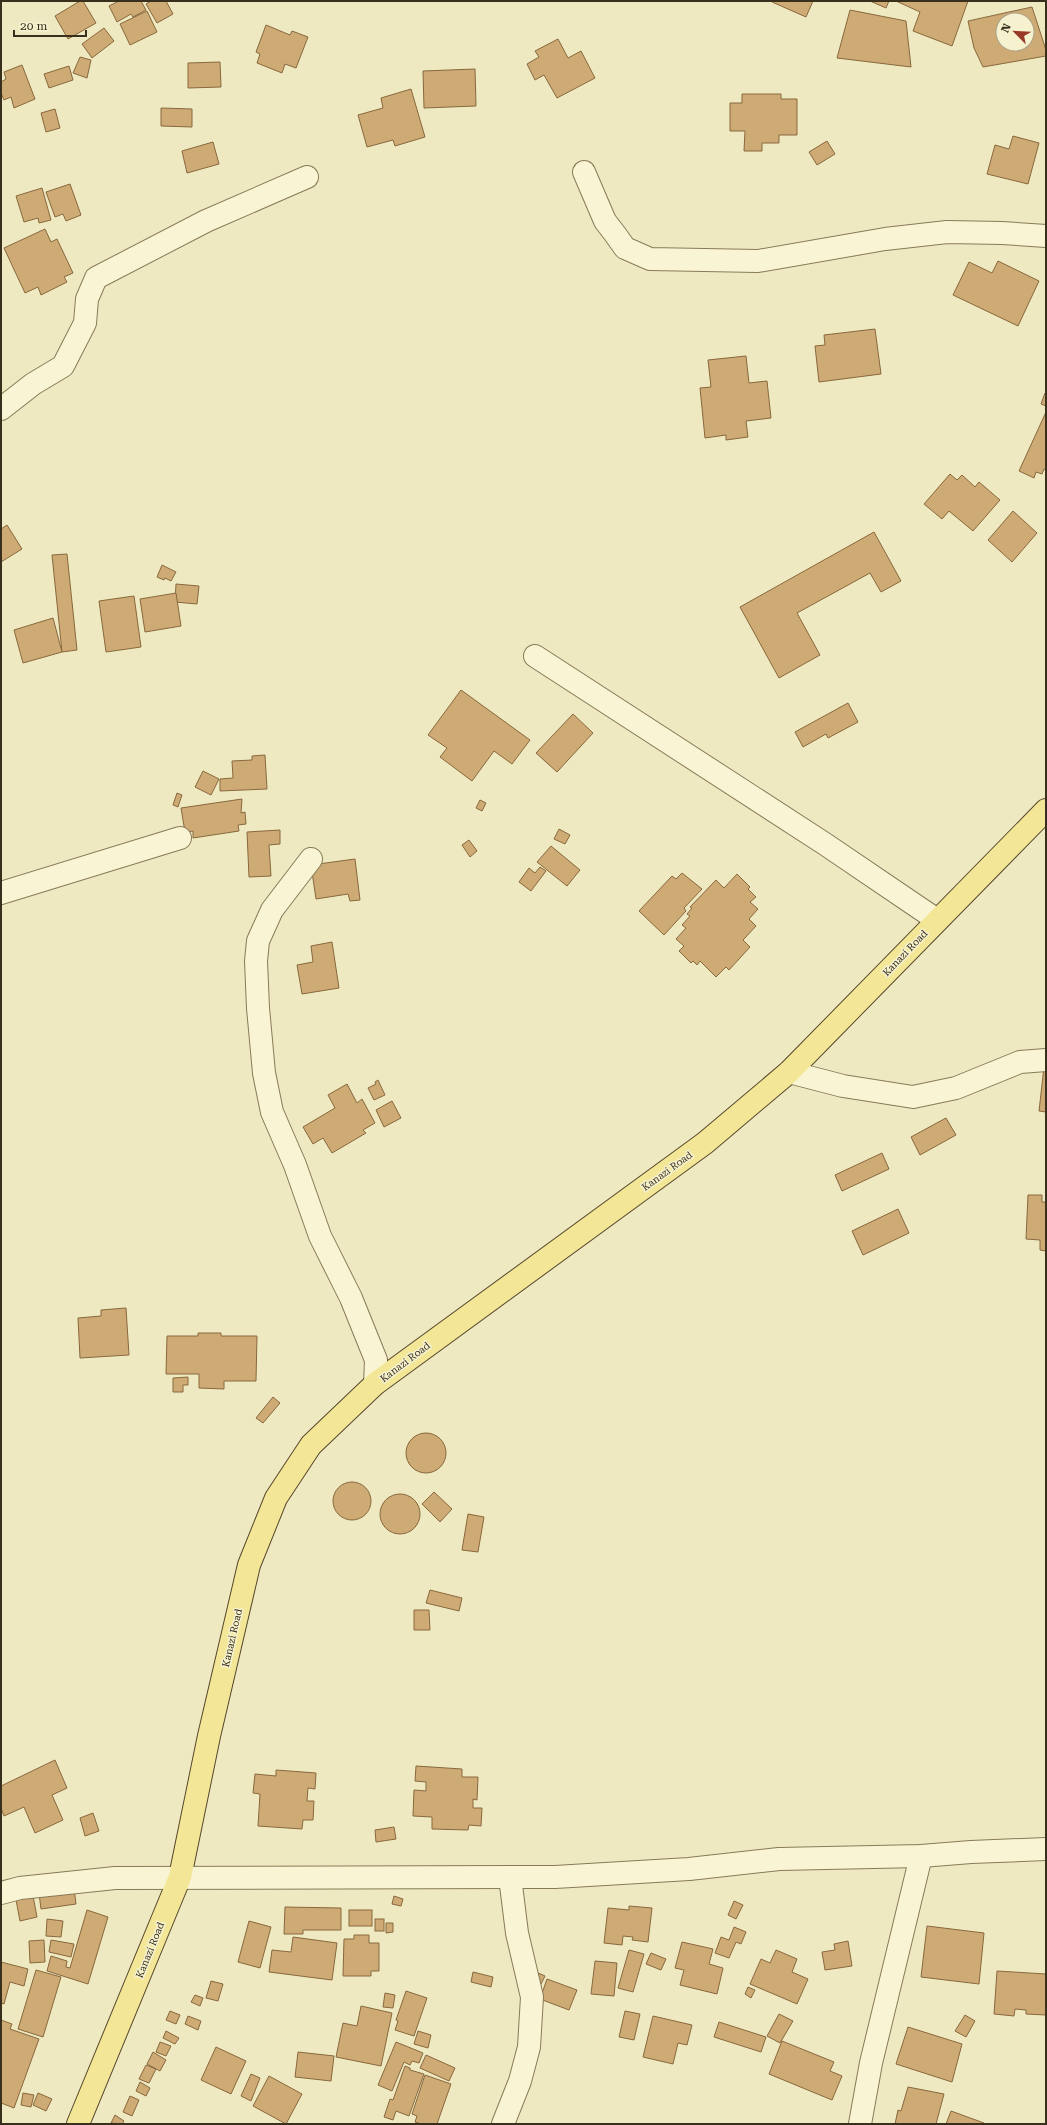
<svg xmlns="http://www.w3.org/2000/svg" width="1047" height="2125" viewBox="0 0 1047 2125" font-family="'Roboto Serif',serif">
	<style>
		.building { fill: #ceaa75; stroke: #88683d; fill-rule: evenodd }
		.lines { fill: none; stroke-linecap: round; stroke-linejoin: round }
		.minor-casing { stroke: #887a58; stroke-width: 24 }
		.major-casing { stroke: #56472c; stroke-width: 24 }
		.minor { stroke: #f9f5d4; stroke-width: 22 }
		.major { stroke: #f3e797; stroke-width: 22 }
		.labels { text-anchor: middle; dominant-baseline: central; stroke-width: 3; stroke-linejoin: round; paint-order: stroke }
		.street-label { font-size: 10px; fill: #382f1d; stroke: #f6f2d0 }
	</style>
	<rect width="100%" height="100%" fill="#efe9c1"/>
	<g class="building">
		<path d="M 80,1 L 83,1 L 96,23 L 68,39 L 55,16 Z"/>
		<path d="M 119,1 L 141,1 L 146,10 L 133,17 L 131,14 L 117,22 L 109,6 Z"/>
		<path d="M 151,1 L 166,1 L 173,14 L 157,23 L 146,4 Z"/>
		<path d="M 773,1 L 813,1 L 806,17 L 772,2 Z"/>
		<path d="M 870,1 L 889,1 L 886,8 Z"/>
		<path d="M 896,1 L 968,1 L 952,46 L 913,31 L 920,12 Z"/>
		<path d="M 1032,7 L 1046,50 L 1046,56 L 983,67 L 974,48 L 968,21 ZM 1003,20 L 1027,20 L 1027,44 L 1003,44 Z"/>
		<path d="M 850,10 L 906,21 L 911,67 L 837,58 Z"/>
		<path d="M 147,11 L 157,32 L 130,45 L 120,24 Z"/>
		<path d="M 266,25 L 290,35 L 292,31 L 308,37 L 296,68 L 285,64 L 282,73 L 257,63 L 260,54 L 256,52 Z"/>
		<path d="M 104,28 L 114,41 L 92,58 L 82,44 Z"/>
		<path d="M 558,39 L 568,58 L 581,51 L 595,78 L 557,98 L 544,75 L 535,80 L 527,64 L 539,57 L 535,51 Z"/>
		<path d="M 80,57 L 91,60 L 87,78 L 73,73 Z"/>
		<path d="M 220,62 L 221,87 L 188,88 L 188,63 Z"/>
		<path d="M 22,65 L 35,99 L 14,108 L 11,97 L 4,100 L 1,93 L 1,82 L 6,79 L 4,72 Z"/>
		<path d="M 69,66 L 73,80 L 49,88 L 44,74 Z"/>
		<path d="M 475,69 L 476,106 L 424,108 L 423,71 Z"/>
		<path d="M 411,89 L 425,137 L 395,146 L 393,140 L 367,147 L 358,115 L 383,108 L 381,98 Z"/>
		<path d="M 742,94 L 781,94 L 781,99 L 797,99 L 797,135 L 779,135 L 779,143 L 762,143 L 762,151 L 744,151 L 745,131 L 730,131 L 730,103 L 742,103 Z"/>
		<path d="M 161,108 L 192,109 L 192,127 L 161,126 Z"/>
		<path d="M 55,109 L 60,128 L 46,132 L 41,113 Z"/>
		<path d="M 1013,136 L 1039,143 L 1028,184 L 987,174 L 995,145 L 1009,149 Z"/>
		<path d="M 827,141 L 835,154 L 817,165 L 809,152 Z"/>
		<path d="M 213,142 L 219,164 L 187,173 L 182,151 Z"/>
		<path d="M 70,184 L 81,215 L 66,221 L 63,214 L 55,217 L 46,192 Z"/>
		<path d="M 42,188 L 51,220 L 39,223 L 38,218 L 24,222 L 16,196 Z"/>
		<path d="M 45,229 L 51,242 L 57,239 L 73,273 L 64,277 L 67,282 L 41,295 L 38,287 L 25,293 L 4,248 Z"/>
		<path d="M 998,261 L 1039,281 L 1018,326 L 953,295 L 969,262 L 992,273 Z"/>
		<path d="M 875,329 L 881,374 L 819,382 L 815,346 L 825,345 L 824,335 Z"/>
		<path d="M 746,356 L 749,383 L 767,381 L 771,418 L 746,421 L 748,437 L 726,440 L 726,435 L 705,438 L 700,388 L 711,387 L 708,360 Z"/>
		<path d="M 1045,393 L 1046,394 L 1046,406 L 1041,404 Z"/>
		<path d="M 1046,412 L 1046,470 L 1044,469 L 1042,474 L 1036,472 L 1034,478 L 1019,471 Z"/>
		<path d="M 950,474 L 957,480 L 962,475 L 975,487 L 979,482 L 1000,500 L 973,531 L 949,511 L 942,519 L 924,504 Z"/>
		<path d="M 1013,511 L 1037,533 L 1012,562 L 988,540 Z"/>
		<path d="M 7,525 L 22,549 L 1,562 L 1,529 Z"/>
		<path d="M 874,532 L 901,581 L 881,592 L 870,573 L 797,613 L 820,655 L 779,678 L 740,607 Z"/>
		<path d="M 67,554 L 77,650 L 62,652 L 52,555 Z"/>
		<path d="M 162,565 L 176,572 L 171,581 L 165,578 L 164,580 L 157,577 Z"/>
		<path d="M 176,584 L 199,586 L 197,604 L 175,602 Z"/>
		<path d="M 176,593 L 181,626 L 145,632 L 140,599 Z"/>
		<path d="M 134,596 L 141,647 L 106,652 L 99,601 Z"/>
		<path d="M 53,618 L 62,652 L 23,663 L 14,630 Z"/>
		<path d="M 461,690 L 530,740 L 512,764 L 494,751 L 472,781 L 440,757 L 447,748 L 428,735 Z"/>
		<path d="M 848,703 L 858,722 L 828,738 L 826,734 L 803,747 L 795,732 Z"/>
		<path d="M 573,714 L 593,733 L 557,772 L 536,753 Z"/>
		<path d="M 265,755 L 267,789 L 220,791 L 220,779 L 233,778 L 232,761 L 252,760 L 252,756 Z"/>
		<path d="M 203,771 L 219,779 L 211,795 L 195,787 Z"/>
		<path d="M 177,793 L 182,795 L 178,807 L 173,805 Z"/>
		<path d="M 242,799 L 241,813 L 245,812 L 246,824 L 238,825 L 239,831 L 193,838 L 193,831 L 185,832 L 181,808 Z"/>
		<path d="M 480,800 L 486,803 L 482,811 L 476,808 Z"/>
		<path d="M 559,829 L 570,835 L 565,844 L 554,839 Z"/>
		<path d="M 280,830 L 280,844 L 269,845 L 271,876 L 249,877 L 247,832 Z"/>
		<path d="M 469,840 L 477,851 L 470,857 L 462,845 Z"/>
		<path d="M 551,846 L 580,870 L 567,886 L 537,862 Z"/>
		<path d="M 355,859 L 360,900 L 350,901 L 348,894 L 316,899 L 311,865 Z"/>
		<path d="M 540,867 L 546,871 L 531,891 L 519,882 L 529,868 L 535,873 Z"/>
		<path d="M 682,873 L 702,889 L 684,908 L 686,911 L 664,935 L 639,911 L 672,876 L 676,879 Z"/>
		<path d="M 737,874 L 750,887 L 748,889 L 756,897 L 750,902 L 758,909 L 749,919 L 756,926 L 743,940 L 750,947 L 729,970 L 726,967 L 716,977 L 700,961 L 697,965 L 693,961 L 691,963 L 679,951 L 684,946 L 676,939 L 686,928 L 682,925 L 690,916 L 687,914 L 692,908 L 690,907 L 716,880 L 724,888 Z"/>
		<path d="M 332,942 L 339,988 L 302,994 L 297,965 L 313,962 L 311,946 Z"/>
		<path d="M 1044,1067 L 1046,1067 L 1046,1112 L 1039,1111 Z"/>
		<path d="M 378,1080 L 385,1095 L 374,1100 L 368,1088 L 376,1084 L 375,1082 Z"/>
		<path d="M 347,1084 L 357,1103 L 362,1099 L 375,1123 L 363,1130 L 366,1133 L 332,1153 L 323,1138 L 313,1144 L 303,1127 L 335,1108 L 328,1095 Z"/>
		<path d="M 392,1101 L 401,1118 L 384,1127 L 376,1110 Z"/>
		<path d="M 946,1118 L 956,1135 L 920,1155 L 911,1137 Z"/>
		<path d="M 882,1153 L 889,1169 L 842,1191 L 835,1175 Z"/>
		<path d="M 1028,1195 L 1042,1195 L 1042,1202 L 1046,1202 L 1046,1251 L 1040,1250 L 1040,1240 L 1026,1239 Z"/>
		<path d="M 898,1209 L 909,1233 L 863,1255 L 852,1231 Z"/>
		<path d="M 126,1308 L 129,1355 L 80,1358 L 78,1318 L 101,1316 L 101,1310 Z"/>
		<path d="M 198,1333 L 221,1333 L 221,1336 L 257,1336 L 256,1381 L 224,1381 L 224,1389 L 199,1388 L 199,1374 L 166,1374 L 167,1336 L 198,1336 Z"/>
		<path d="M 188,1377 L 188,1385 L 183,1385 L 183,1392 L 173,1392 L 173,1378 Z"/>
		<path d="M 273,1397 L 280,1403 L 263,1423 L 256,1418 Z"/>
		<circle cx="426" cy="1453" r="20"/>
		<circle cx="352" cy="1501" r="19"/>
		<path d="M 434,1492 L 452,1509 L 440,1522 L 422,1504 Z"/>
		<circle cx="400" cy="1514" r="20"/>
		<path d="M 468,1514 L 484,1517 L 478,1552 L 462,1550 Z"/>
		<path d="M 430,1590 L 462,1598 L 459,1611 L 426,1603 Z"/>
		<path d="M 414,1610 L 429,1610 L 430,1630 L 414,1630 Z"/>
		<path d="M 55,1760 L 67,1788 L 52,1795 L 63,1820 L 35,1833 L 24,1807 L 4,1816 L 1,1808 L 1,1786 Z"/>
		<path d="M 416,1766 L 462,1769 L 462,1777 L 478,1777 L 477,1800 L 473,1799 L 473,1808 L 482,1808 L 481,1826 L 469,1825 L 468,1830 L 432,1829 L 432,1817 L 413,1816 L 414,1790 L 426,1791 L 426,1782 L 415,1781 Z"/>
		<path d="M 276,1770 L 316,1773 L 315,1789 L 308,1788 L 307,1801 L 314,1801 L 313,1820 L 303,1820 L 302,1829 L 258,1826 L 260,1794 L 253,1793 L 255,1774 L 276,1776 Z"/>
		<path d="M 93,1813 L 99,1831 L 85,1836 L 80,1818 Z"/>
		<path d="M 394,1827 L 396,1839 L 376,1842 L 375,1830 Z"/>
		<path d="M 74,1888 L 76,1904 L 41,1909 L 39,1893 Z"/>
		<path d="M 33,1896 L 37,1917 L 20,1921 L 16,1900 Z"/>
		<path d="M 394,1896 L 403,1899 L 401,1906 L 392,1904 Z"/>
		<path d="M 734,1901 L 743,1905 L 736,1919 L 728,1915 Z"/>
		<path d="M 629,1906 L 652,1908 L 648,1942 L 632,1940 L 633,1937 L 623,1936 L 622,1945 L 604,1943 L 608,1908 L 629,1910 Z"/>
		<path d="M 285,1907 L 341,1908 L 341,1930 L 303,1930 L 303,1934 L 284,1934 Z"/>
		<path d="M 87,1910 L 108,1917 L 88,1984 L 47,1971 L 51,1956 L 67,1961 L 66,1967 L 70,1968 Z"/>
		<rect x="349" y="1910" width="23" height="16"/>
		<path d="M 47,1919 L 63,1921 L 61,1937 L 46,1936 Z"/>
		<rect x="375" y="1919" width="9" height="12"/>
		<path d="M 249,1921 L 271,1927 L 260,1968 L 238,1962 Z"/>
		<path d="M 386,1923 L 393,1923 L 393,1932 L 386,1933 Z"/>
		<path d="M 927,1926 L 984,1933 L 979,1984 L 921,1977 Z"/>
		<path d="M 734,1927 L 746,1932 L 741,1944 L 736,1942 L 729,1958 L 715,1953 L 721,1937 L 729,1940 Z"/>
		<path d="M 354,1935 L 369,1935 L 369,1943 L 379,1943 L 379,1971 L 371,1971 L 371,1976 L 343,1976 L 344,1939 L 354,1939 Z"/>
		<path d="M 293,1937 L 337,1943 L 332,1980 L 269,1972 L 272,1950 L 291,1952 Z"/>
		<path d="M 44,1940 L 45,1962 L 30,1963 L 29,1941 Z"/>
		<path d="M 51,1940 L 74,1944 L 71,1957 L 49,1952 Z"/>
		<path d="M 848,1941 L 852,1966 L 825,1970 L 822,1952 L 835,1950 L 834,1944 Z"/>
		<path d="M 682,1942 L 713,1949 L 709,1964 L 723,1968 L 717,1994 L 680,1985 L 684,1970 L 675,1968 Z"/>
		<path d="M 629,1950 L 644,1954 L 633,1992 L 618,1988 Z"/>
		<path d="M 776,1950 L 797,1959 L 792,1972 L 808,1979 L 797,2004 L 750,1984 L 761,1959 L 770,1963 Z"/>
		<path d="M 651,1953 L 666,1959 L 661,1970 L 646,1964 Z"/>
		<path d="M 595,1961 L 617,1963 L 614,1996 L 591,1994 Z"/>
		<path d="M 1,1962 L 28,1969 L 24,1986 L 10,1982 L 4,2004 L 1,2003 Z"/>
		<path d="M 36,1970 L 61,1977 L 43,2037 L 18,2029 Z"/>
		<path d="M 997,1971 L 1046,1974 L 1046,2015 L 1026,2014 L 1026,2010 L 1015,2009 L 1014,2016 L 994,2014 Z"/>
		<path d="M 473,1972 L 493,1977 L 491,1987 L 471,1982 Z"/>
		<path d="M 536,1972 L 545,1976 L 541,1984 L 532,1980 Z"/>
		<path d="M 547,1979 L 577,1990 L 569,2010 L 540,1999 Z"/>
		<path d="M 211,1981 L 223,1984 L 218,2001 L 206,1998 Z"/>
		<path d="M 748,1987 L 755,1990 L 751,1998 L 745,1994 Z"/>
		<path d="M 406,1991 L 427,1998 L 414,2036 L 395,2030 L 398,2021 L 396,2020 Z"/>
		<path d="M 385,1993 L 395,1995 L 393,2008 L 383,2007 Z"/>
		<path d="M 195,1995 L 203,1998 L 200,2006 L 191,2002 Z"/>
		<path d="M 361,2006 L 392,2013 L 381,2066 L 336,2057 L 343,2023 L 357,2026 Z"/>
		<path d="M 170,2011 L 180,2015 L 176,2024 L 166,2020 Z"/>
		<path d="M 625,2011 L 640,2014 L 634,2040 L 619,2037 Z"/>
		<path d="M 779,2014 L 793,2021 L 780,2043 L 767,2036 Z"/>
		<path d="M 965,2015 L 975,2021 L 966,2037 L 955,2031 Z"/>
		<path d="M 188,2016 L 201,2021 L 198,2030 L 185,2024 Z"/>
		<path d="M 653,2016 L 692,2025 L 687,2045 L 678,2043 L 673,2064 L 643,2057 Z"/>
		<path d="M 1,2020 L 12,2024 L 10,2029 L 39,2039 L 14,2108 L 1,2103 Z"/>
		<path d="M 719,2022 L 766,2037 L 761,2052 L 714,2037 Z"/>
		<path d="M 908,2027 L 962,2044 L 952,2082 L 896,2064 Z"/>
		<path d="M 166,2031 L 179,2038 L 175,2044 L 163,2038 Z"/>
		<path d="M 418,2031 L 431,2035 L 428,2048 L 414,2044 Z"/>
		<path d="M 782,2041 L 834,2062 L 830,2071 L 842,2076 L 832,2100 L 769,2074 Z"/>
		<path d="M 160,2042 L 171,2046 L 166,2056 L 156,2052 Z"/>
		<path d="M 396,2042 L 423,2053 L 419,2063 L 412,2061 L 410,2065 L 404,2062 L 392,2091 L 378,2085 Z"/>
		<path d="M 216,2047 L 246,2061 L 231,2094 L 201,2080 Z"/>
		<path d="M 153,2052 L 166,2060 L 160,2071 L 147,2064 Z"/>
		<path d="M 298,2052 L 334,2056 L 331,2081 L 295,2077 Z"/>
		<path d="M 426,2055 L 455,2068 L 449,2081 L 420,2068 Z"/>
		<path d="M 146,2065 L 156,2069 L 149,2083 L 139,2079 Z"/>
		<path d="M 405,2066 L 410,2068 L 410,2070 L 424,2074 L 409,2116 L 396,2111 L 393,2120 L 384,2117 L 390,2099 L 393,2100 Z"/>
		<path d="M 251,2074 L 260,2078 L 251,2101 L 241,2096 Z"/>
		<path d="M 425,2075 L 451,2084 L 437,2124 L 421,2124 L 415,2122 L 417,2116 L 412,2114 Z"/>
		<path d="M 269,2076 L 302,2094 L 286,2124 L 253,2106 Z"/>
		<path d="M 140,2082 L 150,2088 L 146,2096 L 136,2091 Z"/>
		<path d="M 908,2087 L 944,2094 L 936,2124 L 895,2124 L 898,2110 L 901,2111 Z"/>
		<path d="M 23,2093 L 34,2095 L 31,2107 L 21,2105 Z"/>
		<path d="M 38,2093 L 52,2099 L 46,2111 L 33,2105 Z"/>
		<path d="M 130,2096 L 139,2100 L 132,2116 L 123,2112 Z"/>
		<path d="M 951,2111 L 984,2123 L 983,2124 L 946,2124 Z"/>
		<path d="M 115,2115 L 124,2121 L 122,2124 L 111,2123 Z"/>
	</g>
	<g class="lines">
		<defs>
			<g id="minor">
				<path d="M 584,172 L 605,221 L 615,234 L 625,248 L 650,259 L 758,261 L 885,239 L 947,232 L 1002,233 L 1046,236"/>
				<path d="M 1,409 L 33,384 L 63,366 L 85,323 L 87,299 L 96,278 L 206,221 L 307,177"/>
				<path d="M 535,656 L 825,844 L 937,920"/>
				<path d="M 311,859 L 272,910 L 258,941 L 256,961 L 258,1008 L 264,1073 L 272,1112 L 295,1165 L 320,1236 L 351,1298 L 376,1360 L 375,1384"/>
				<path d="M 1,893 L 180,838"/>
				<path d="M 789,1072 L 843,1086 L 913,1097 L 956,1088 L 1020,1062 L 1046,1060"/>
				<path d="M 1,1893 L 20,1888 L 115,1878 L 555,1877 L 689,1869 L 779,1859 L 921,1856 L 971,1852 L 1046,1849"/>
				<path d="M 503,2124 L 520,2081 L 529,2047 L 532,1997 L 517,1933 L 510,1877"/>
				<path d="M 860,2124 L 871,2063 L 921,1856"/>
			</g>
			<path id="major" d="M 78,2124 L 180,1877 L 209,1736 L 249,1565 L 276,1498 L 311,1445 L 375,1384 L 705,1143 L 789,1072 L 1046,810"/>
		</defs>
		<use href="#minor" class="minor-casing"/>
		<use href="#major" class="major-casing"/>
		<use href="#minor" class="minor"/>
		<use href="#major" class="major"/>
	</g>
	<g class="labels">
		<g class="street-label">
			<text transform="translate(905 953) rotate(-46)">Kanazi Road</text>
			<text transform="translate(667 1171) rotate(-36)">Kanazi Road</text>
			<text transform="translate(405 1362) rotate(-37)">Kanazi Road</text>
			<text transform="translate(232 1638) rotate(-77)">Kanazi Road</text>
			<text transform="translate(150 1950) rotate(-68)">Kanazi Road</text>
		</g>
	</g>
	<rect width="1047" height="2125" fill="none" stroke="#382f1d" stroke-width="4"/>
	<g transform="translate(1015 32) rotate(294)"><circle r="19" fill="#f6f2d0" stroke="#aaa488"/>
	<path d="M0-3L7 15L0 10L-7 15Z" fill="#993a27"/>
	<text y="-6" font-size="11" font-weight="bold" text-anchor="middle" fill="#382f1d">N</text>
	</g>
	<path d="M14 30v6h72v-6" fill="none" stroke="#382f1d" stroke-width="2"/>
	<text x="20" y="30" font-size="12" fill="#382f1d" stroke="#f6f2d0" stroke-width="3" paint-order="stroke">20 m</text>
</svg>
